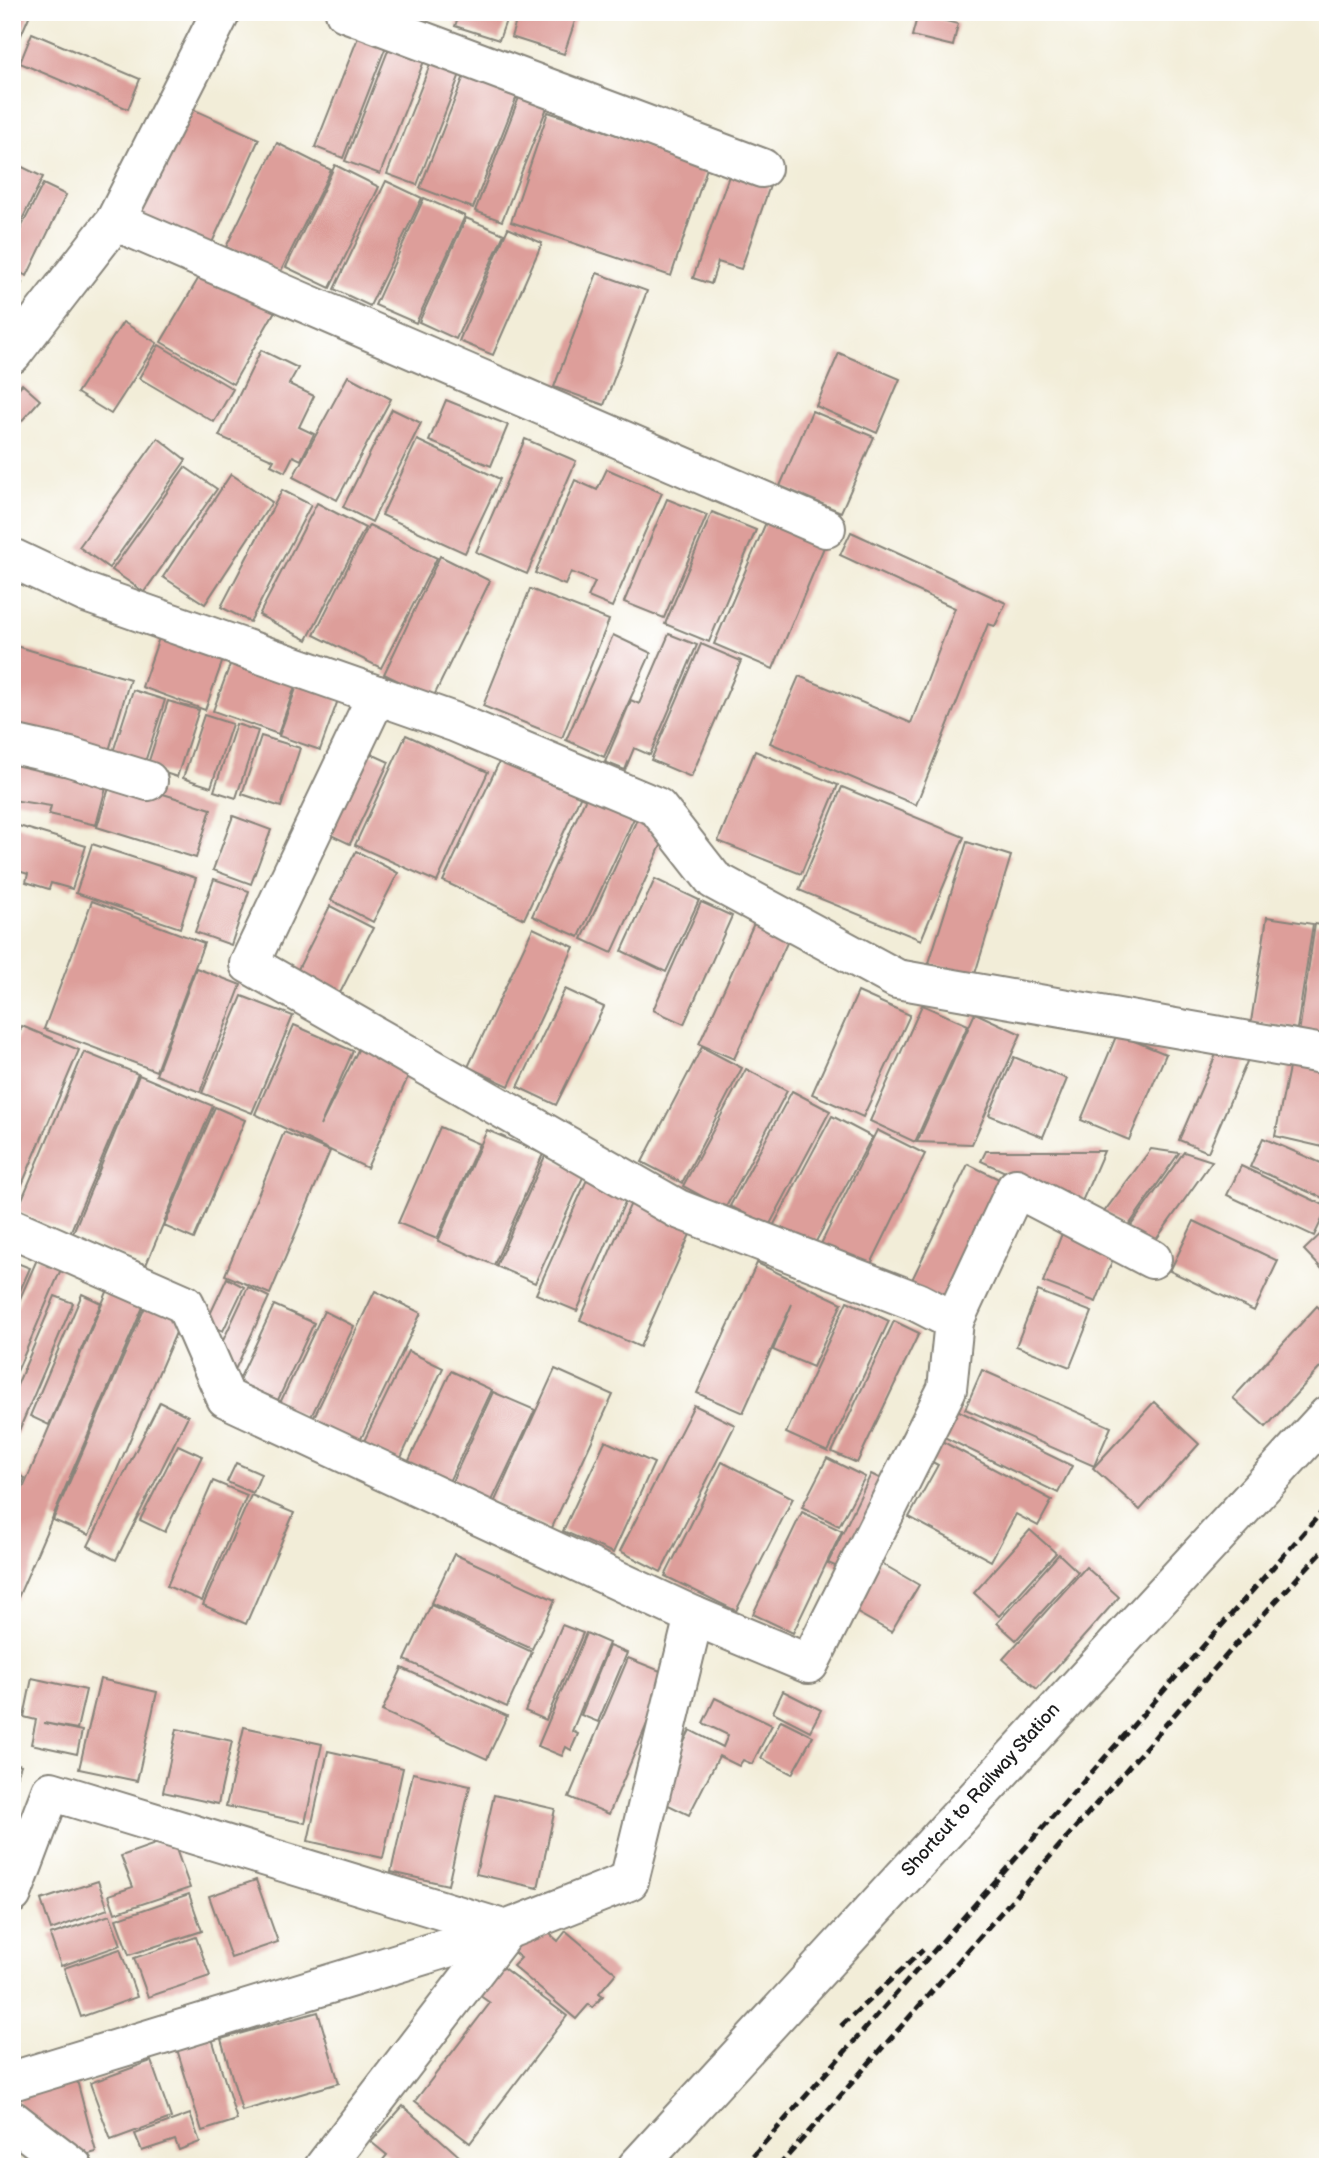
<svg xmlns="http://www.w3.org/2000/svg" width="1340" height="2179" viewBox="0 0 1340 2179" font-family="'Balsamiq Sans',sans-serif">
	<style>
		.building { fill: #dd9e9a }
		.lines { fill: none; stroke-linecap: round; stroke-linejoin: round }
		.minor-casing { stroke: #87847a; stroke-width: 42 }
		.minor { stroke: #fff; stroke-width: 38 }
		.rail { stroke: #1c1c1c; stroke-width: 5; stroke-dasharray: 10 5; stroke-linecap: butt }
		.labels { text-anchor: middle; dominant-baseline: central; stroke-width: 6; stroke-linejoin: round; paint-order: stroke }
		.street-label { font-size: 19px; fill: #1c1c1c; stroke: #fff }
	</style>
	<rect width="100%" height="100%" fill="#fff"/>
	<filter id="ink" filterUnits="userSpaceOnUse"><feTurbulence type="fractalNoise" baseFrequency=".0143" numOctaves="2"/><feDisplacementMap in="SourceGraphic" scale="14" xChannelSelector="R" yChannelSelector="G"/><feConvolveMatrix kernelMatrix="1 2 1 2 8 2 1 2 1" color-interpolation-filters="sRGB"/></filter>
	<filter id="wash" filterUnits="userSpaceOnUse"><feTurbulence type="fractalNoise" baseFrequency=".00686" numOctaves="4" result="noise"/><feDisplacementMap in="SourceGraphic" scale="28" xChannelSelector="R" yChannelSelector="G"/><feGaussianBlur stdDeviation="1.57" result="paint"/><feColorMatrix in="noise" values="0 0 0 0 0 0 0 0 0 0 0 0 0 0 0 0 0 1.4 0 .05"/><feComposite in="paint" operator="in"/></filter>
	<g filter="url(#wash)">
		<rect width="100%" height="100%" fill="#f2edd8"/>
		<g id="blocks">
			<g class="building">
				<path d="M 12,12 L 31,12 L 12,56 Z"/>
				<path d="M 460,12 L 509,12 L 499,40 L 455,26 Z"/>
				<path d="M 519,12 L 578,12 L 564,54 L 511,37 Z"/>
				<path d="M 918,14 L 958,24 L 953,46 L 912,36 Z"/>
				<path d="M 361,30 L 388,41 L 343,158 L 315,147 Z"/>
				<path d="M 32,33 L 140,79 L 128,109 L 20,63 Z"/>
				<path d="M 389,48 L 424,61 L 380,174 L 345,161 Z"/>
				<path d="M 431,62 L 460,74 L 417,185 L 387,174 Z"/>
				<path d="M 464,76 L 517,96 L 473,208 L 420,188 Z"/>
				<path d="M 520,95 L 548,105 L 502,221 L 475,211 Z"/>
				<path d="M 179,103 L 259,139 L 211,245 L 131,210 Z"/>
				<path d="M 548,112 L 708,165 L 671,276 L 511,222 Z"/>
				<path d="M 277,143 L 331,170 L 280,273 L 226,247 Z"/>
				<path d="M 12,162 L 43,177 L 12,240 Z"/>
				<path d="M 335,165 L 379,187 L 330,288 L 286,267 Z"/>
				<path d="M 731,170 L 771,183 L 741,269 L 718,262 L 711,284 L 693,278 Z"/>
				<path d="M 386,181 L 422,198 L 370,306 L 334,289 Z"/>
				<path d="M 43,184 L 66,195 L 27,276 L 12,269 L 12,246 Z"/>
				<path d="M 424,198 L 465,216 L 416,323 L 375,305 Z"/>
				<path d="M 466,218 L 504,234 L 456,339 L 419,322 Z"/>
				<path d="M 508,228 L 542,243 L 493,355 L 459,341 Z"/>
				<path d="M 204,269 L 275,311 L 233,384 L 161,342 Z"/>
				<path d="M 597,273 L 647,291 L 604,405 L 554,387 Z"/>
				<path d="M 12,279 L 22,283 L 12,304 Z"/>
				<path d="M 123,322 L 157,343 L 111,414 L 77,393 Z"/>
				<path d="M 159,345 L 233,389 L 214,422 L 139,378 Z"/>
				<path d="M 261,350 L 298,368 L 289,384 L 314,396 L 299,427 L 314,434 L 301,460 L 293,456 L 285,472 L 271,465 L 274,460 L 219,436 Z"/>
				<path d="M 839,353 L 900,379 L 877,433 L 816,406 Z"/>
				<path d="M 348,376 L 391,399 L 337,500 L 293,477 Z"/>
				<path d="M 22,384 L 40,400 L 12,432 L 12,396 Z"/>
				<path d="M 446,400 L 508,425 L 491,466 L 429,441 Z"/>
				<path d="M 392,409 L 421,423 L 372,522 L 343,507 Z"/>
				<path d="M 812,411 L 874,437 L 841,512 L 780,486 Z"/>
				<path d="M 158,438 L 186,460 L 109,568 L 79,547 Z"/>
				<path d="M 525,439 L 576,461 L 527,574 L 476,552 Z"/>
				<path d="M 417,440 L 500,479 L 465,553 L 382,515 Z"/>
				<path d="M 185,467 L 217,489 L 144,592 L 112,570 Z"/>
				<path d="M 607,469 L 662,493 L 612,607 L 588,597 L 595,582 L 571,572 L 565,585 L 535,573 L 575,480 L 597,490 Z"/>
				<path d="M 231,474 L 272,502 L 205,604 L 163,577 Z"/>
				<path d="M 282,490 L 311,505 L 250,622 L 221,607 Z"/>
				<path d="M 667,499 L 707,515 L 664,618 L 624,602 Z"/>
				<path d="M 317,503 L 365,528 L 307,640 L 259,615 Z"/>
				<path d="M 712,512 L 756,530 L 709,642 L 665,624 Z"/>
				<path d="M 767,520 L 825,545 L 773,669 L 714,644 Z"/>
				<path d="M 369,525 L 437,558 L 381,668 L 314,635 Z"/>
				<path d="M 851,532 L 1006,603 L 995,626 L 988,624 L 916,805 L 770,743 L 799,676 L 911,723 L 955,608 L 840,555 Z"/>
				<path d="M 440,556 L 490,581 L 433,698 L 384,674 Z"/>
				<path d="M 530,589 L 609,620 L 562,738 L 483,706 Z"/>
				<path d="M 669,634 L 697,645 L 650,755 L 634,748 L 625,770 L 605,762 L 631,700 L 639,704 Z"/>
				<path d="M 160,635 L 224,657 L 205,710 L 142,687 Z"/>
				<path d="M 613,635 L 651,653 L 604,757 L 566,740 Z"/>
				<path d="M 701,644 L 741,661 L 691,777 L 651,760 Z"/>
				<path d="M 12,645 L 130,679 L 106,761 L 12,734 Z"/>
				<path d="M 231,662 L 296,684 L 278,734 L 213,711 Z"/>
				<path d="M 298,683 L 339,697 L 320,750 L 279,736 Z"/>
				<path d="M 133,690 L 165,700 L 144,765 L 112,755 Z"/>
				<path d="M 168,701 L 199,710 L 177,777 L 147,767 Z"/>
				<path d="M 204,715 L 232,724 L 211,787 L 183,778 Z"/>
				<path d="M 236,724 L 258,731 L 236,798 L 214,791 Z"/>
				<path d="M 406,735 L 488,772 L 437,882 L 355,845 Z"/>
				<path d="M 261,736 L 300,748 L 281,807 L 242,794 Z"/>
				<path d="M 356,747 L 389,762 L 350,844 L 318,829 Z"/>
				<path d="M 755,751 L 838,785 L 801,874 L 718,841 Z"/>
				<path d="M 12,756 L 111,769 L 96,825 L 49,814 L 51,806 L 12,800 Z"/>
				<path d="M 501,758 L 581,795 L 524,919 L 443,881 Z"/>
				<path d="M 112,778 L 211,809 L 196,858 L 97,827 Z"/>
				<path d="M 842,787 L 964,837 L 921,940 L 799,890 Z"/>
				<path d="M 588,793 L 636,814 L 579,937 L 532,916 Z"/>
				<path d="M 233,816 L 271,830 L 251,884 L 213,870 Z"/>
				<path d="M 638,817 L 668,830 L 612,953 L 582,939 Z"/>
				<path d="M 12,824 L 86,846 L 72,889 L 51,883 L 49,889 L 26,882 L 28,874 L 12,869 Z"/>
				<path d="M 967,842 L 1011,856 L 974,977 L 929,963 Z"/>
				<path d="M 92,844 L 196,878 L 180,928 L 76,893 Z"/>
				<path d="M 356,851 L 398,873 L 373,922 L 331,900 Z"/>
				<path d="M 214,879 L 249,891 L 231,945 L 195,932 Z"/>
				<path d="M 655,879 L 699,900 L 666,972 L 622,951 Z"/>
				<path d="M 92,901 L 204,943 L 156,1071 L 44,1029 Z"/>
				<path d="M 701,902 L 732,916 L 684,1024 L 653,1010 Z"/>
				<path d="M 330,906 L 373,928 L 336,1001 L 293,979 Z"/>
				<path d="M 1267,917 L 1313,924 L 1297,1029 L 1251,1022 Z"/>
				<path d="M 756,919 L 791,934 L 734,1059 L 699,1044 Z"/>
				<path d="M 1315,924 L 1328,926 L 1328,1001 L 1323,1037 L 1299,1033 Z"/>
				<path d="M 533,928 L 574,947 L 509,1086 L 468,1067 Z"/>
				<path d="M 196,968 L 241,985 L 200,1092 L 156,1075 Z"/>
				<path d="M 565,989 L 604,1007 L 556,1105 L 518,1087 Z"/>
				<path d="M 858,992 L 910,1015 L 863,1117 L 812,1094 Z"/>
				<path d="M 242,996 L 293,1016 L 252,1113 L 202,1093 Z"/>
				<path d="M 922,1005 L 968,1025 L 915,1142 L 870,1121 Z"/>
				<path d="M 975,1013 L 1021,1034 L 972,1144 L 917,1142 Z"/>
				<path d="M 294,1025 L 353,1051 L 320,1126 L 362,1042 L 413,1066 L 367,1168 L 255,1114 Z"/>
				<path d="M 22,1026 L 79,1050 L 12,1208 L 12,1048 Z"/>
				<path d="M 1117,1034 L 1166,1054 L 1129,1140 L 1081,1120 Z"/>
				<path d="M 1220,1045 L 1249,1057 L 1208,1152 L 1179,1140 Z"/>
				<path d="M 702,1047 L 742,1068 L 682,1183 L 642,1162 Z"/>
				<path d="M 84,1052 L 138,1074 L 70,1233 L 17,1211 Z"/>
				<path d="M 1292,1053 L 1328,1061 L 1328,1126 L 1323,1147 L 1275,1136 Z"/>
				<path d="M 1014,1057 L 1067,1079 L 1043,1137 L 989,1115 Z"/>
				<path d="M 746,1069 L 787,1091 L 725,1209 L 683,1186 Z"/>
				<path d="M 139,1075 L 213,1106 L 146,1265 L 72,1235 Z"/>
				<path d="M 792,1091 L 830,1111 L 769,1226 L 730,1206 Z"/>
				<path d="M 215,1107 L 245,1120 L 194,1239 L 164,1226 Z"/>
				<path d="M 832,1116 L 872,1137 L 812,1249 L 772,1228 Z"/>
				<path d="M 440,1127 L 479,1144 L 437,1239 L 398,1223 Z"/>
				<path d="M 487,1130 L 543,1154 L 494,1265 L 438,1241 Z"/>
				<path d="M 877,1130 L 925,1154 L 868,1270 L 820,1246 Z"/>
				<path d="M 284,1132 L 330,1151 L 270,1294 L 225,1275 Z"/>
				<path d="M 1263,1138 L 1328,1166 L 1328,1200 L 1250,1167 Z"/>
				<path d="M 1151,1149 L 1179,1153 L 1127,1228 L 1104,1212 Z"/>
				<path d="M 986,1151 L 1104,1151 L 1080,1206 L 981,1161 Z"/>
				<path d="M 1184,1152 L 1212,1161 L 1150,1248 L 1127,1231 Z"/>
				<path d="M 545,1156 L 585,1173 L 535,1283 L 496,1266 Z"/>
				<path d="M 968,1164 L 1005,1182 L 944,1306 L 908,1288 Z"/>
				<path d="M 1241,1166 L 1328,1207 L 1314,1236 L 1227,1195 Z"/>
				<path d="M 589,1175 L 629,1193 L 577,1311 L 536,1294 Z"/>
				<path d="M 634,1196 L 695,1223 L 640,1347 L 580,1320 Z"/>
				<path d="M 1194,1221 L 1278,1261 L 1254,1311 L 1170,1271 Z"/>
				<path d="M 1328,1227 L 1328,1263 L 1322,1269 L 1304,1250 Z"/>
				<path d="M 1063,1231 L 1116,1251 L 1096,1302 L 1043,1282 Z"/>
				<path d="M 38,1257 L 62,1267 L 12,1383 L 12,1317 Z"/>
				<path d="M 12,1261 L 30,1268 L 12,1309 Z"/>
				<path d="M 757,1263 L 842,1303 L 813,1367 L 773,1350 L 792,1304 L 743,1413 L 697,1393 Z"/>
				<path d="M 227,1278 L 244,1287 L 223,1331 L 206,1323 Z"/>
				<path d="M 110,1285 L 146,1300 L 17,1600 L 12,1598 L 12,1514 Z"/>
				<path d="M 248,1287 L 269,1297 L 234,1372 L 213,1362 Z"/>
				<path d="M 375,1291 L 421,1313 L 358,1445 L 311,1423 Z"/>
				<path d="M 1038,1291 L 1092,1312 L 1070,1367 L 1016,1346 Z"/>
				<path d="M 82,1294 L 101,1303 L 49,1425 L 30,1416 Z"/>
				<path d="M 55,1296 L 73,1303 L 12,1447 L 12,1397 Z"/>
				<path d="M 148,1300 L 184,1314 L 89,1535 L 53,1520 Z"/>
				<path d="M 847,1301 L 889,1321 L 828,1452 L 786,1433 Z"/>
				<path d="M 274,1305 L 314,1323 L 278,1400 L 238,1382 Z"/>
				<path d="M 1317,1306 L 1328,1316 L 1328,1359 L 1266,1427 L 1233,1398 Z"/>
				<path d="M 324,1311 L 354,1326 L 310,1419 L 279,1405 Z"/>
				<path d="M 894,1321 L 919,1333 L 857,1463 L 832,1452 Z"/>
				<path d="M 408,1351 L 443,1368 L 399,1462 L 362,1445 Z"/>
				<path d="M 555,1369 L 613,1395 L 551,1530 L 494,1503 Z"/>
				<path d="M 982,1370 L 1111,1427 L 1094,1466 L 965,1409 Z"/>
				<path d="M 451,1371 L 492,1390 L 447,1486 L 406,1467 Z"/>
				<path d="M 493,1392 L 535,1410 L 490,1505 L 450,1486 Z"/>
				<path d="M 160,1402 L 188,1416 L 116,1560 L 88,1546 Z"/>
				<path d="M 1154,1402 L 1199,1444 L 1140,1510 L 1093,1468 Z"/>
				<path d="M 694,1405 L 735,1425 L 661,1572 L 620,1551 Z"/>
				<path d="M 951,1407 L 1072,1466 L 1058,1493 L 938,1434 Z"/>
				<path d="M 936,1438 L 1052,1500 L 1038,1526 L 1016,1514 L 991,1561 L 909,1517 L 938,1465 L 925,1458 Z"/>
				<path d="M 605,1441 L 654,1463 L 613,1553 L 563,1531 Z"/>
				<path d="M 178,1445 L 202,1456 L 165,1532 L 140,1520 Z"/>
				<path d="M 827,1458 L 865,1477 L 839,1526 L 802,1507 Z"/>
				<path d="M 722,1462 L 793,1498 L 736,1611 L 665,1576 Z"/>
				<path d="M 236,1463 L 261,1474 L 253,1493 L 227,1482 Z"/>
				<path d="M 12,1472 L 25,1478 L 12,1508 Z"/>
				<path d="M 871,1474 L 893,1485 L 851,1573 L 828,1563 Z"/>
				<path d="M 213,1481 L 247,1495 L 202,1601 L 167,1586 Z"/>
				<path d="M 251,1495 L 294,1513 L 246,1624 L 203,1605 Z"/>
				<path d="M 802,1512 L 842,1531 L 793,1633 L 753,1614 Z"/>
				<path d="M 1030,1530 L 1056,1553 L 999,1616 L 974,1593 Z"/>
				<path d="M 454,1554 L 555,1600 L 532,1649 L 431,1603 Z"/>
				<path d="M 1059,1554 L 1078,1572 L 1016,1640 L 997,1623 Z"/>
				<path d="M 874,1559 L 919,1585 L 891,1632 L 847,1607 Z"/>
				<path d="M 1086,1567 L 1119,1597 L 1037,1689 L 1003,1659 Z"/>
				<path d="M 431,1605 L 532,1652 L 507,1707 L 405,1660 Z"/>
				<path d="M 562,1625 L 583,1633 L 546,1720 L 525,1711 Z"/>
				<path d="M 586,1633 L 609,1643 L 572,1731 L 578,1734 L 571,1750 L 566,1747 L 562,1756 L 538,1746 Z"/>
				<path d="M 609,1646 L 627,1653 L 598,1722 L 581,1715 Z"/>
				<path d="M 628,1658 L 668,1674 L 609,1814 L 569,1797 Z"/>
				<path d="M 402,1668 L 507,1716 L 487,1759 L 382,1711 Z"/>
				<path d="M 32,1678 L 86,1690 L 77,1729 L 44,1723 L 82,1731 L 77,1754 L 31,1744 L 36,1720 L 24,1717 Z"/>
				<path d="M 100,1679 L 157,1692 L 137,1781 L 79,1769 Z"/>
				<path d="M 783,1691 L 821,1710 L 810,1731 L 773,1712 Z"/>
				<path d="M 715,1698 L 772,1725 L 752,1764 L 743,1760 L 739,1766 L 719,1756 L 689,1815 L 656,1799 L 690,1730 L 723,1747 L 728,1735 L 703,1723 Z"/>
				<path d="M 781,1720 L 813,1736 L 792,1774 L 761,1758 Z"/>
				<path d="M 244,1727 L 322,1744 L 305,1823 L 226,1806 Z"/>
				<path d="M 177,1729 L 232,1741 L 218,1804 L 163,1792 Z"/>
				<path d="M 328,1751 L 403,1768 L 383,1858 L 308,1841 Z"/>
				<path d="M 12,1762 L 21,1765 L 13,1788 L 12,1788 Z"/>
				<path d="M 413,1773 L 470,1786 L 448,1885 L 391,1872 Z"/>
				<path d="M 494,1795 L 555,1809 L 538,1888 L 476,1874 Z"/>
				<path d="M 172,1838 L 190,1888 L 115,1913 L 109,1895 L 133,1887 L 121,1856 Z"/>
				<path d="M 256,1880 L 278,1942 L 231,1958 L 209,1896 Z"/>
				<path d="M 98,1881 L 108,1909 L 51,1930 L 41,1900 Z"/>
				<path d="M 189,1894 L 202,1931 L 129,1955 L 116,1919 Z"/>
				<path d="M 110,1915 L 121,1945 L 61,1966 L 50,1935 Z"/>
				<path d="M 542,1927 L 558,1941 L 566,1931 L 616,1973 L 599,1993 L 603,1996 L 592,2008 L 589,2004 L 576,2019 L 513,1966 L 521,1958 L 509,1948 Z"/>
				<path d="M 196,1937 L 210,1976 L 148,1997 L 134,1958 Z"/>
				<path d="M 120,1949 L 137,1997 L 81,2017 L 64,1968 Z"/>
				<path d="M 494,1961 L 567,2016 L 470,2143 L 415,2101 L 490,2003 L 472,1990 Z"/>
				<path d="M 318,2012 L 339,2083 L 242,2111 L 221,2039 Z"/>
				<path d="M 211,2035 L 237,2120 L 202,2131 L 176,2046 Z"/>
				<path d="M 151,2061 L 171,2118 L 111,2140 L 90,2083 Z"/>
				<path d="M 75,2073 L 96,2152 L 75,2158 L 23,2118 L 15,2089 Z"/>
				<path d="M 403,2106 L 459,2156 L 450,2167 L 377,2167 L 387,2155 L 371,2142 Z"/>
				<path d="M 190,2114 L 200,2142 L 179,2150 L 175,2140 L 142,2151 L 135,2134 Z"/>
			</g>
		</g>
	</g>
	<g filter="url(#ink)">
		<use href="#blocks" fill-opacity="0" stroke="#87847a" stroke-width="2"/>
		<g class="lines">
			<defs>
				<g id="minor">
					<path d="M 345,12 L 762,168"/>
					<path d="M 115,221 L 826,528"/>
					<path d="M 12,354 L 115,221 L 221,12"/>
					<path d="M 12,558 L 86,593 L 454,722 L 657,807 L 714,880 L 897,979 L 1328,1055"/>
					<path d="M 377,695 L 249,964 L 678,1209 L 917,1302 L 954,1321 L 1016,1188 L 1152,1259"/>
					<path d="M 12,744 L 70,757 L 148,781"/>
					<path d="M 12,1228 L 185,1304 L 226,1398 L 694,1616 L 629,1881 L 506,1930 L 12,2081"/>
					<path d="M 694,1616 L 809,1664 L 947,1389 L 954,1321"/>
					<path d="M 12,1894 L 51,1791 L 506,1930 L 324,2167"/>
					<path d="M 12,2120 L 73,2167"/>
					<path d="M 637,2167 L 1328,1415"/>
				</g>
			</defs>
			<use href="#minor" class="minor-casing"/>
			<use href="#minor" class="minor"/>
			<g class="rail">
				<path d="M 841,2026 L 923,1950"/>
				<path d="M 743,2167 L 1328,1505"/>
				<path d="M 778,2167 L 1238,1642 L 1328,1545"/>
			</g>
		</g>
	</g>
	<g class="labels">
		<g class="street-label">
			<text transform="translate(981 1790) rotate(-48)">Shortcut to Railway Station</text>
		</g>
	</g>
	<rect width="1340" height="2179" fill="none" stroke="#fff" stroke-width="42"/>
</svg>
